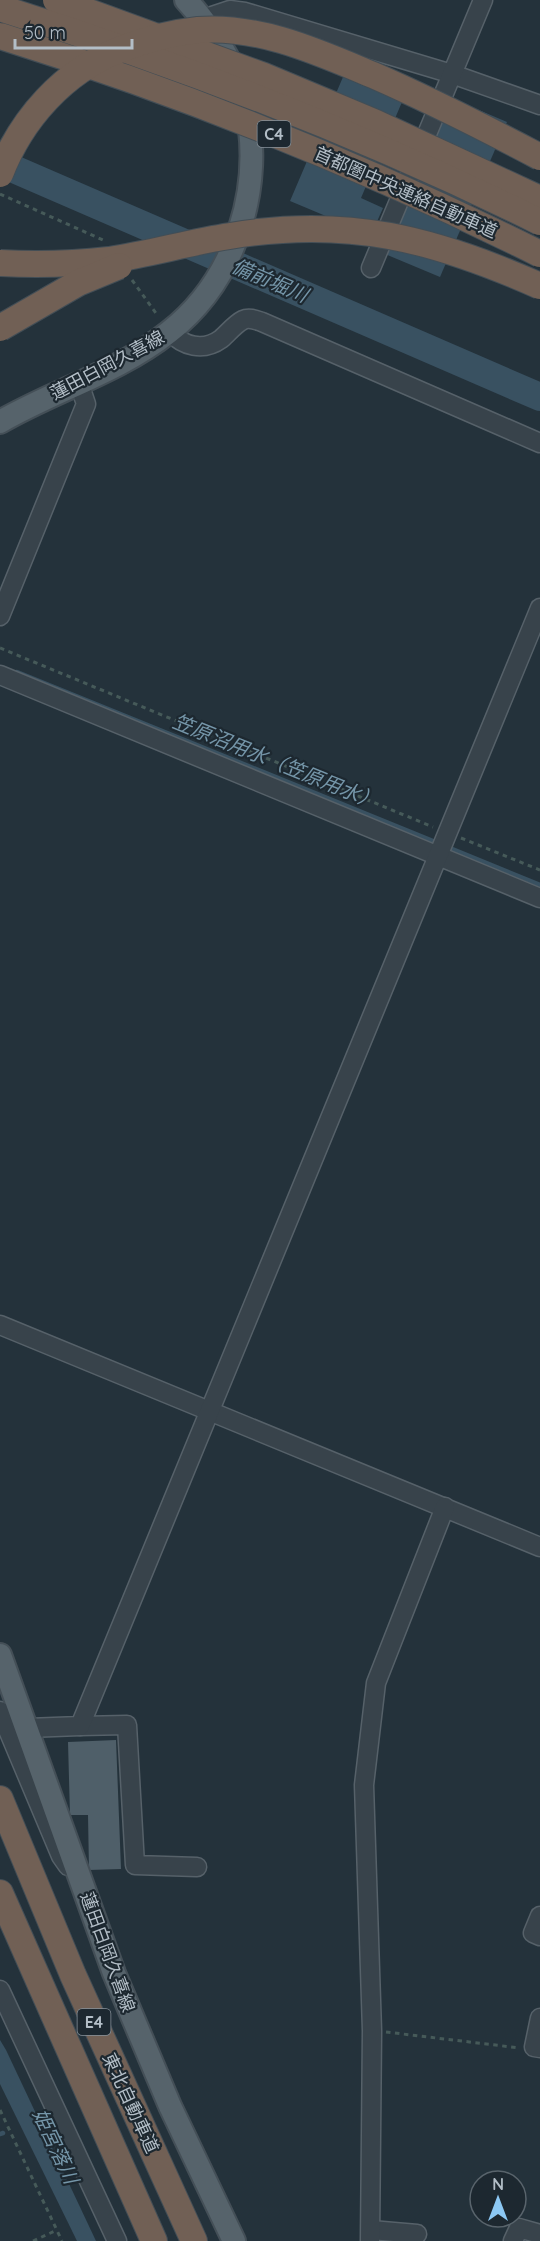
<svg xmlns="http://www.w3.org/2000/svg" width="540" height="2241" viewBox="0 0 540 2241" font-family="Quicksand,'Noto Sans JP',sans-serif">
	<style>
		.water { fill: #395161 }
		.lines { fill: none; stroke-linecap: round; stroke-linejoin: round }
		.stream { stroke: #395161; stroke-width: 4.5 }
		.river { stroke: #395161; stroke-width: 28 }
		.building { fill: #4f5f69 }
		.minor-casing { stroke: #566169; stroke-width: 21 }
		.major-casing { stroke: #444f57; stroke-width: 26 }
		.highway-casing { stroke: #434e56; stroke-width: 28 }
		.path { stroke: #465a59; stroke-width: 3; stroke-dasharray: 4.5 4.5; stroke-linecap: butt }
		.minor { stroke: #38434b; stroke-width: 18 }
		.major { stroke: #56636b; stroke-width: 22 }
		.highway { stroke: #716055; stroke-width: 26 }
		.highway-bridge-casing { stroke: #434e56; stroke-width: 28; stroke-linecap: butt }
		.highway-bridge { stroke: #716055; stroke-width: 26 }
		.labels { text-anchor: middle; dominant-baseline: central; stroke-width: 4.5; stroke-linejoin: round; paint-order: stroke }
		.shield { fill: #1d2830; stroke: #86919a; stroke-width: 1.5 }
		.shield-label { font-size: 16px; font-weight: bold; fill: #b3bec7 }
		.street-label { font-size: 18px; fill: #b3bec7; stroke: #1d2830 }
		.water-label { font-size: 20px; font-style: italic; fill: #7596a9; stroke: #1d2830 }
	</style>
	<rect width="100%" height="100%" fill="#24323b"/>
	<g class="water">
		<path d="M 343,77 L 402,102 L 361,198 L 383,208 L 371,235 L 290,201 Z"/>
		<path d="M 453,99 L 507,122 L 440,277 L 385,254 Z"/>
		<path d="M 0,2040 L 6,2050 L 96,2241 L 77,2241 L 0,2084 Z"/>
	</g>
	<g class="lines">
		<g class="stream">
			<path d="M 17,672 L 438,843"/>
			<path d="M 445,846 L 540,885"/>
			<path d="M 0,2134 L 3,2133"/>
		</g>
		<path class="river" d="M 0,163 L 540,397"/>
	</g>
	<path class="building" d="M 116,1740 L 121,1869 L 89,1870 L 88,1815 L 70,1815 L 68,1742 Z"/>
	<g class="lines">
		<defs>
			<g id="minor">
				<path d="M 203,19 L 230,10 L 245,12 L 452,74 L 540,105"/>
				<path d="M 371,268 L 483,0"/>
				<path d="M 170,332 C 183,346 203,352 221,339 C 228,333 235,324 243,320 C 249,317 256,320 262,322 L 540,443"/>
				<path d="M 0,616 L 86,404 L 79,383"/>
				<path d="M 0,675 L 540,898"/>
				<path d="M 0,1325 L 540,1547"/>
				<path d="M 0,1711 L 61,1856 L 68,1866"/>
				<path d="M 80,1726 L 127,1725 L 135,1865 L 197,1867"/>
				<path d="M 28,1728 L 80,1726 L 540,608"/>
				<path d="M 540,1916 L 533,1933 L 540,1936"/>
				<path d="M 0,1990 L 117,2241"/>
				<path d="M 540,2018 L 534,2047 L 540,2048"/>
				<path d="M 371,2230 L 417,2234"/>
				<path d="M 370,2241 L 372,2031 L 364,1785 L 376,1683 L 445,1507"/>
				<path d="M 513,2241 L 519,2228 L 540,2234"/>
			</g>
			<g id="major">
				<path d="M 0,422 C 55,390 119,372 169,332 C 237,279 265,184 245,102 C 236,65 212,28 186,0"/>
				<path d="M 0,1655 L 114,1973 L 170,2106 L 234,2241"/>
			</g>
			<g id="highway">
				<path d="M 0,1799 L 73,1975 L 194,2241"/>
				<path d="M 0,1893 L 154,2241"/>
			</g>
		</defs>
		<use href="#minor" class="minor-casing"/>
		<use href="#major" class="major-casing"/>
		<use href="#highway" class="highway-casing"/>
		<g class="path">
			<path d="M 0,194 L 103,240"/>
			<path d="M 132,280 L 158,316"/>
			<path d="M 0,648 L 433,827"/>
			<path d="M 461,838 L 540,870"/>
			<path d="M 386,2032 L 520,2048"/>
			<path d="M 0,2110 L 62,2241"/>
			<path d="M 33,2241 L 57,2230"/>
		</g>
		<use href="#minor" class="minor"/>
		<use href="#major" class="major"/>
		<use href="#highway" class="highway"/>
		<defs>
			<g id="highway-bridge">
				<path d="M 56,0 L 264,76 L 376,123 L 540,199"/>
				<path d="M 0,8 C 185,66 366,136 540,222"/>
				<path d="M 0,36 C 186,94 366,167 540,254"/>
				<path d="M 0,174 C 21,119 64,71 119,50 C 144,40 171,33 198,30 C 259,25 318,52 373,75 C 430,100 485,128 540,157"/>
				<path d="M 0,263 C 36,265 73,264 109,260 C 150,254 190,242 230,236 C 347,216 434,239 540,286"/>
				<path d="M 0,328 L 78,283 L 119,266"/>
			</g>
		</defs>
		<use href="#highway-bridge" class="highway-bridge-casing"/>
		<use href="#highway-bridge" class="highway-bridge"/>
	</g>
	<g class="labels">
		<g class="shield">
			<rect x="257.5" y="121" width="33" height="26" rx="4.5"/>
			<rect x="77.5" y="2009" width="33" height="26" rx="4.5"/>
		</g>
		<g class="shield-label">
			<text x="274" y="134">C4</text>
			<text x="94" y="2022">E4</text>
		</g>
		<g class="street-label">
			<text transform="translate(406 192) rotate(24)">首都圏中央連絡自動車道</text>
			<text transform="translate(107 365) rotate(-28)">蓮田白岡久喜線</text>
			<text transform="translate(108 1952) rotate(70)">蓮田白岡久喜線</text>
			<text transform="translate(131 2103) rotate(65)">東北自動車道</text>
		</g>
		<g class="water-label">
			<text transform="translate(270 280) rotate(23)">備前堀川</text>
			<text transform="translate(276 761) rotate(22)">笠原沼用水（笠原用水）</text>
			<text transform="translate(56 2146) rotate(65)">姫宮落川</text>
		</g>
	</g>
	<g transform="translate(498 2199)"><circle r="28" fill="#1d2830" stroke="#59646c" stroke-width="1.5"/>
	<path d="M0-4.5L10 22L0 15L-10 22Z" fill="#8cc8f3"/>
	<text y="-9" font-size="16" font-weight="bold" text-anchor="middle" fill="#b3bec7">N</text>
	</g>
	<path d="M15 39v9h117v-9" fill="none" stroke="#b3bec7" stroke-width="3"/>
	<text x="24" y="39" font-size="18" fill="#b3bec7" stroke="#1d2830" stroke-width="4.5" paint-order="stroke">50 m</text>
</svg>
